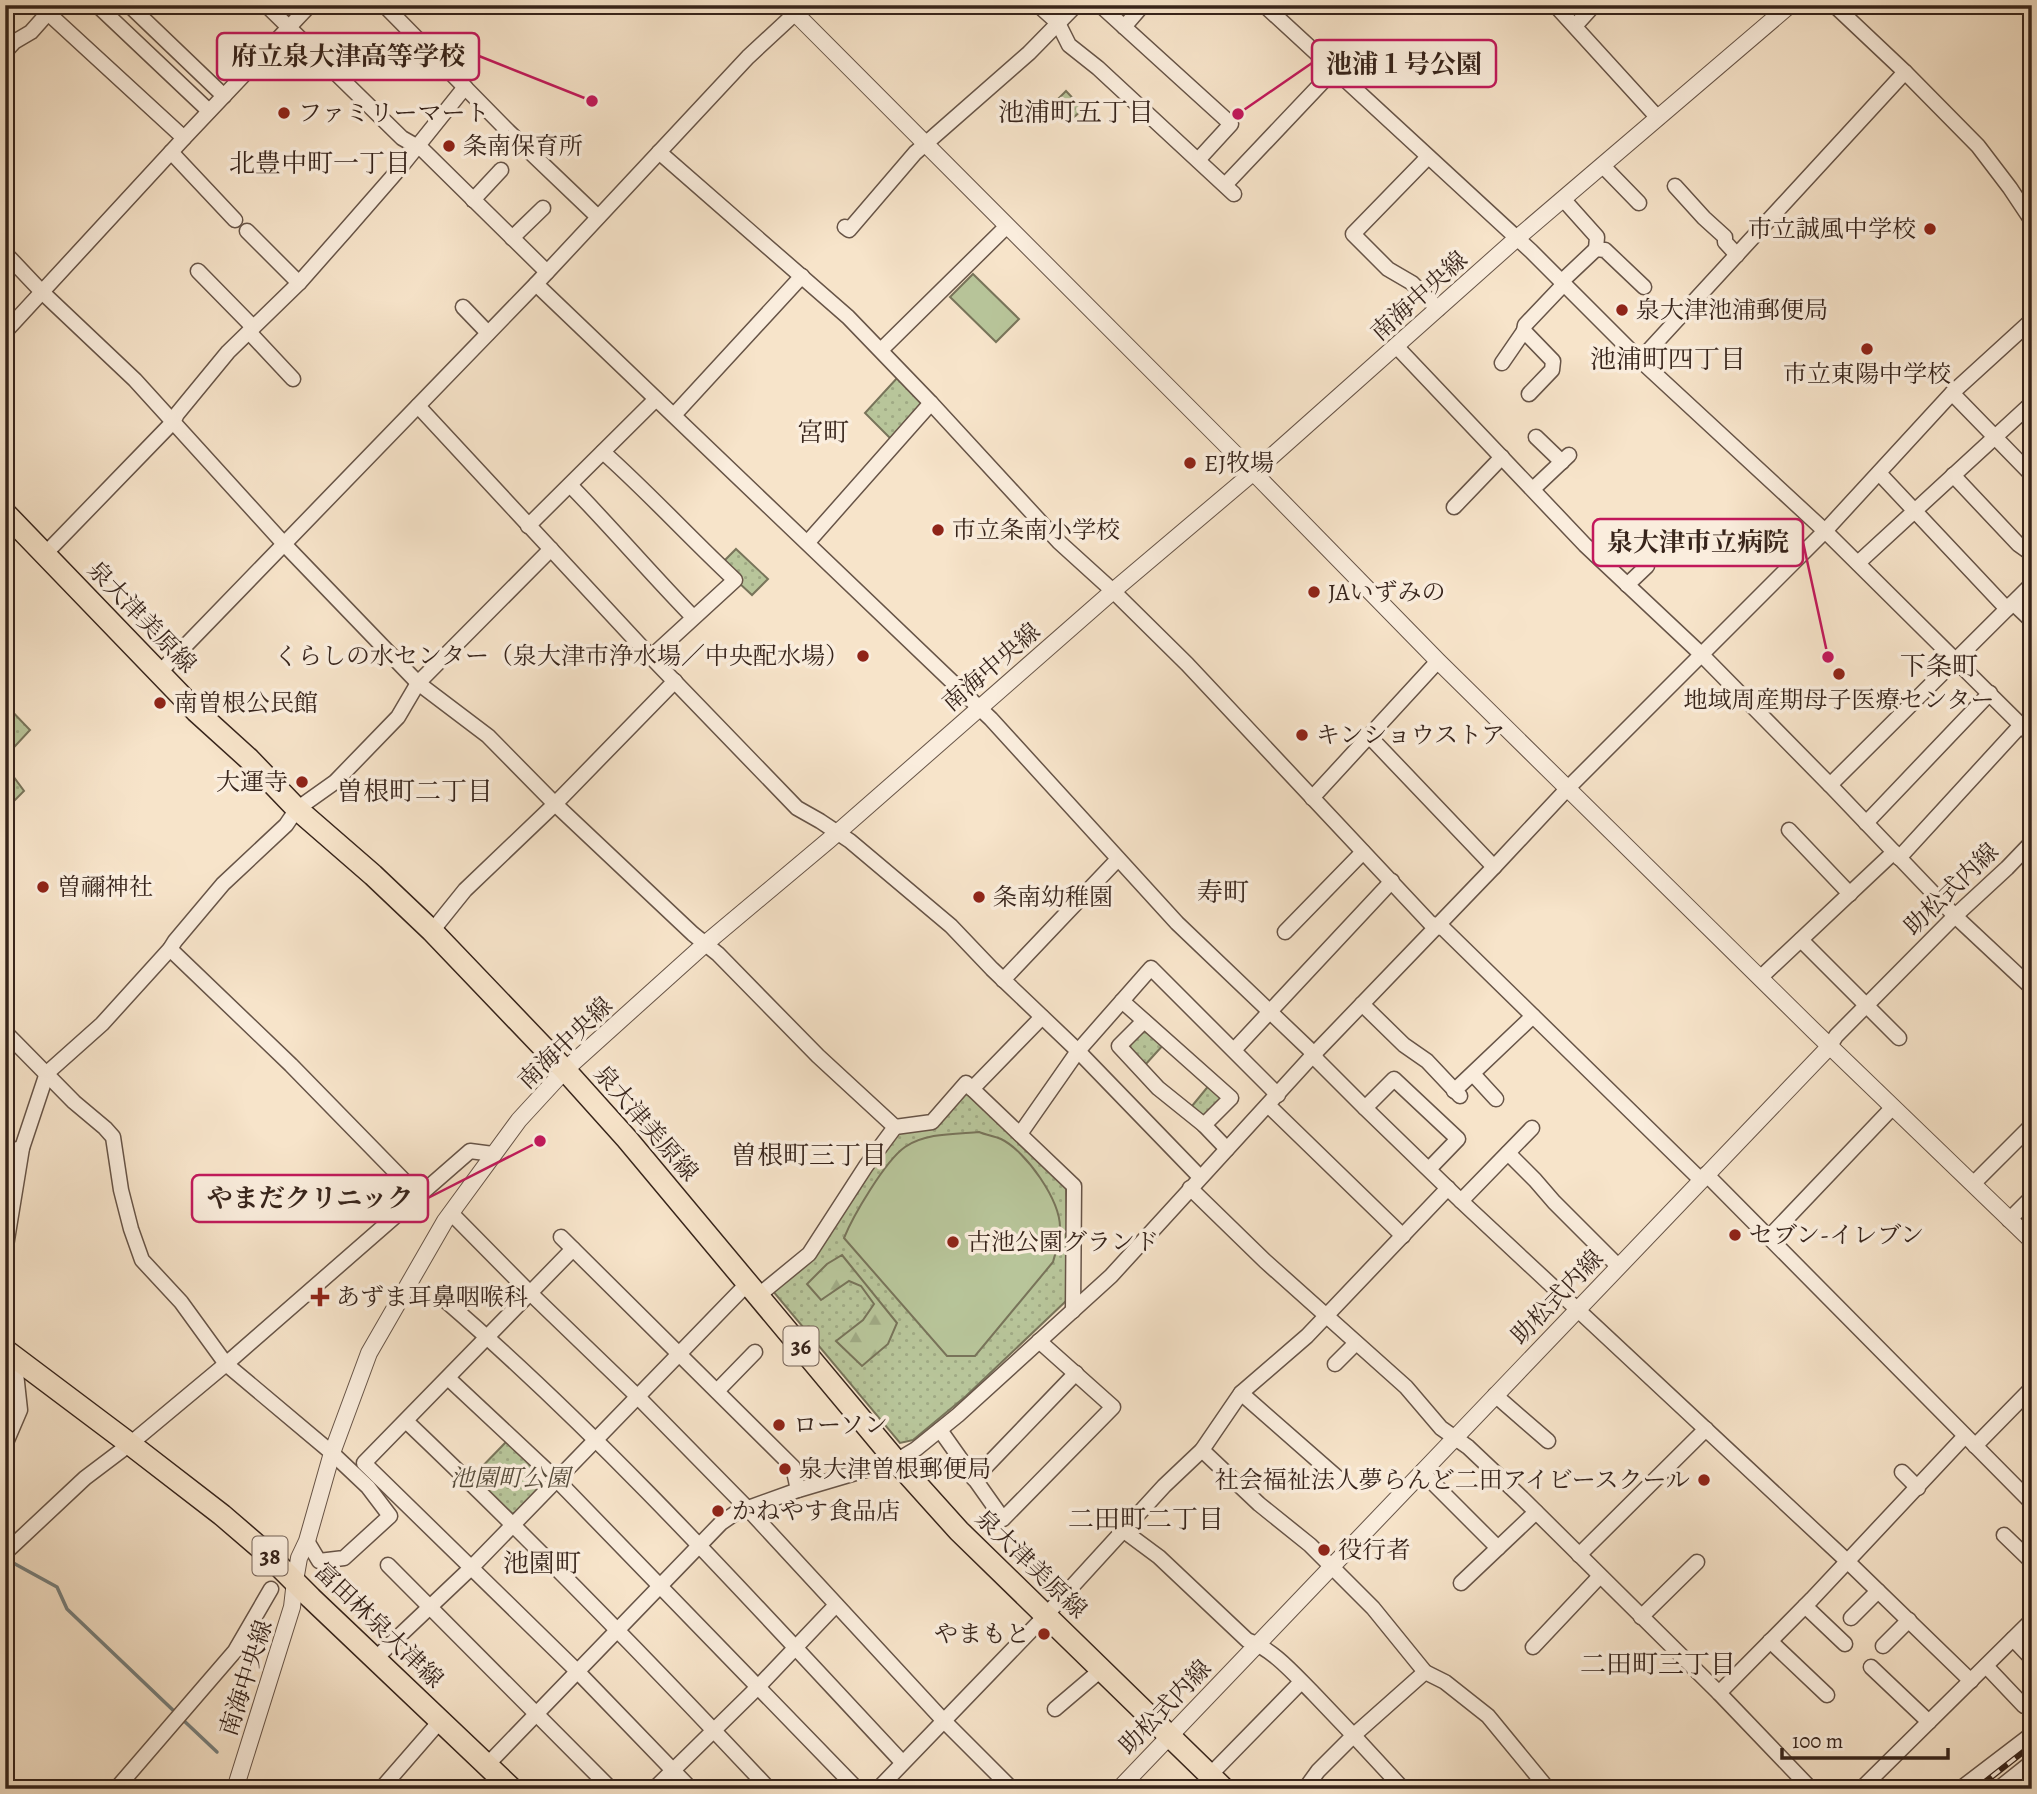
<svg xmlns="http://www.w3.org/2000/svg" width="2037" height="1794" viewBox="0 0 2037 1794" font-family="Alegreya,'Noto Serif JP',serif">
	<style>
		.green { fill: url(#green-dots); stroke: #78745a; stroke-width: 2 }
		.forest { fill: url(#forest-firs); stroke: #78745a; stroke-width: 2 }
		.pitch { fill: #b8c59a; stroke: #78745a; stroke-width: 2 }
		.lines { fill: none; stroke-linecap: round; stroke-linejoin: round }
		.stream { stroke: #767f7d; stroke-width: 3.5 }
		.minor-casing { stroke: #675447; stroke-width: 17 }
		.tertiary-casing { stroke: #675447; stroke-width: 18 }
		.primary-casing { stroke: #37241b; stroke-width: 24 }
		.minor { stroke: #faeddd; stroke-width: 14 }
		.tertiary { stroke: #faeddd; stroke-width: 16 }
		.primary { stroke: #f7e4ca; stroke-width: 21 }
		.rail-casing { stroke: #37241b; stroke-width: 6 }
		.rail { stroke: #faeddd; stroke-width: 3.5; stroke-dasharray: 10; stroke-linecap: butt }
		.poi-dot { fill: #8f2418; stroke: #faeddd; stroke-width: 2.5 }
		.labels { text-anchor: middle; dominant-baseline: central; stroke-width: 7; stroke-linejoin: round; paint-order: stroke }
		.shield { fill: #faeddd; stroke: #726055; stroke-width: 2 }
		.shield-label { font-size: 23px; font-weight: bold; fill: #37241b }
		.poi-label { font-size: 24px; fill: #37241b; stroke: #faeddd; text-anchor: start }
		.street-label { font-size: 24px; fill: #37241b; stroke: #faeddd }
		.park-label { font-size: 24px; font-style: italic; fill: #574c3b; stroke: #faeddd }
		.neighbourhood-label { font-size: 26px; fill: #37241b; stroke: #faeddd }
		.leader { fill: none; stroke: #c2185b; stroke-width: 2.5 }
		.callout-dot { fill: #c2185b; stroke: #faeddd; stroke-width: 2.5 }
		.callout { fill: #faeddd; stroke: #c2185b; stroke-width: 2.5 }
		.callout-label { font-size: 26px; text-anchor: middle; font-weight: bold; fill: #37241b }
	</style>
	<defs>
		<pattern id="green-dots" width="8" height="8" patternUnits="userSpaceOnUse" patternTransform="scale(1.75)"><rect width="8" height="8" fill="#b8c59a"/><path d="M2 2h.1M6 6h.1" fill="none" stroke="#9fa984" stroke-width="1.8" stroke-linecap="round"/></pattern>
		<pattern id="forest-firs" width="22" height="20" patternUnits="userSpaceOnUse" patternTransform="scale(1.75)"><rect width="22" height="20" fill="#b8c59a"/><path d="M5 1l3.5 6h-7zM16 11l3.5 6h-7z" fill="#9fa984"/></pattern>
	</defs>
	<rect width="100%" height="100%" fill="#f7e4ca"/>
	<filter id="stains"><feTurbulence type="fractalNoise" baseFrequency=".00286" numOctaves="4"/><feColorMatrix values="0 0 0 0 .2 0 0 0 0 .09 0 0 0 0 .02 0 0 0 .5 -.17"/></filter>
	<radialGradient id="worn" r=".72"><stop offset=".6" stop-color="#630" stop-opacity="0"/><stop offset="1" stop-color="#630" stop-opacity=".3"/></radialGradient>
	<g class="green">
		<path d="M 1066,91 L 1083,109 L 1073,118 L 1056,101 Z"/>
		<path d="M 898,377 L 925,407 L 894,442 L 865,413 Z"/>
		<path d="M 736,549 L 768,579 L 752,595 L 739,583 L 742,579 L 723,562 Z"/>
		<path d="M 5,704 L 30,730 L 5,757 Z"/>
		<path d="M 5,765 L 24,791 L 5,810 Z"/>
		<path d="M 1147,1025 L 1165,1043 L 1145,1065 L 1127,1048 Z"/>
		<path d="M 1210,1084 L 1227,1100 L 1206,1120 L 1192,1106 Z"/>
		<path d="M 965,1091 L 1066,1187 L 1068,1276 L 1066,1301 L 966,1396 L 913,1440 L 900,1443 L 772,1290 L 896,1136 L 904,1131 L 932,1126 Z"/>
		<path d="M 507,1441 L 546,1475 L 548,1481 L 516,1513 L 511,1514 L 472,1477 Z"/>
	</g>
	<path class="forest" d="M 842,1255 L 897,1323 L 888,1344 L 862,1366 L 836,1341 L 863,1320 L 874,1304 L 861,1286 L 849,1281 L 821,1300 L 807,1284 L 827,1264 Z"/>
	<g class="pitch">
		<path d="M 973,274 L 1019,319 L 996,342 L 950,297 Z"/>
		<path d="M 979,1132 C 986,1135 994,1136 1001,1139 C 1026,1151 1061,1201 1060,1229 C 1060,1240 1056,1251 1053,1262 L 975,1356 L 947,1356 L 844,1238 C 853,1216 885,1161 905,1147 C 925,1133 955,1134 979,1132 Z"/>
	</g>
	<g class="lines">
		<g class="stream">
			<path d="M 6,1559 L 57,1587 L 67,1609 L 176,1713"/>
			<path d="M 181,1718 L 217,1752"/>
		</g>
		<defs>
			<g id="minor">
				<path d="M 97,5 L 209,111"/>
				<path d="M 129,5 L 224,96"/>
				<path d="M 266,5 L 402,138 L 423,150 L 547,272"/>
				<path d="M 384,5 L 508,131 L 598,217"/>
				<path d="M 1038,5 L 1058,23 L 1069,45 L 1098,68 L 1234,194"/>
				<path d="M 1100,5 L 1231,124 L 1198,160"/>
				<path d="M 1264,5 L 1531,251 L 1640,360 L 1825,531 L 2032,736"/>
				<path d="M 1555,5 L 1658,118"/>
				<path d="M 1834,5 L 1905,72 L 1978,146 L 2010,188 L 2032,221"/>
				<path d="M 48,13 L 184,138"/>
				<path d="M 1575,26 L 1594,5"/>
				<path d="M 1124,27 L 1143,5"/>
				<path d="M 5,52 L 14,42 L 31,32 L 55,5"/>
				<path d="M 171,152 L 235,220"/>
				<path d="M 659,152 L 848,317 L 931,403 L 1059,542 L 1113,591 L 1187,664 L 1430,923 L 1444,929 L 1701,1180"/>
				<path d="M 1428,157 L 1353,234 L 1388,269 L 1412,283 L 1438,309"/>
				<path d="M 1603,166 L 1639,203"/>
				<path d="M 1225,185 L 1334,70"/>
				<path d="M 1675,186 L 1704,218 L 1725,237 L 1725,242 L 1737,255"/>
				<path d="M 1563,199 L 1597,237 L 1596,249 L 1605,250 L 1644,287"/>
				<path d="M 473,200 L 501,170"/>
				<path d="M 845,227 L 849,230 L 915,153 L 1029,53 L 1076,5"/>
				<path d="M 247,231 L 299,283"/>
				<path d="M 512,238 L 543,208"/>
				<path d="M 5,253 L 42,292 L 135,380 L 285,545 L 418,683 L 488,736 L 555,804 L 693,934 L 718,954 L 818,1056 L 895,1127 L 866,1166 L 809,1254 L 759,1295"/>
				<path d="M 198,271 L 253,327"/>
				<path d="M 1561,282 L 1596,249"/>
				<path d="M 536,284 L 991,719 L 1177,923 L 1309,1049 L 1318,1061 L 1365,1108 L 1461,1201 L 1846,1560 L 1971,1681"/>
				<path d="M 463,307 L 488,333"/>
				<path d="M 5,332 L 184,138 L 310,5"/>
				<path d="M 249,332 L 293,379"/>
				<path d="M 1396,346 L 1585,545 L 1701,654 L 1830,785"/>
				<path d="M 881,350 L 1007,226"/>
				<path d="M 1640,360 L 1905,72"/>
				<path d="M 1502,363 L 1524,331"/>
				<path d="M 1952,393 L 2032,475"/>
				<path d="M 1529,394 L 1552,370 L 1553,361 L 1524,331 L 1525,325 L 1563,285"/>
				<path d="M 418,406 L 651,657 L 797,808 L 820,821 L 850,841 L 951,926 L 992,969 L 1078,1051 L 1200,1177"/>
				<path d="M 674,415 L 802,276"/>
				<path d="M 1536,437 L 1562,462"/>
				<path d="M 603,452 C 649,493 690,538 735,580 L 651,657"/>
				<path d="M 1879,473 L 2007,609"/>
				<path d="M 1953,475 L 2018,544 L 2032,554"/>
				<path d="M 570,485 C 612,528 651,574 693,617"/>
				<path d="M 1533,489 L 1569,455"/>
				<path d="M 1454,507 L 1502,457"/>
				<path d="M 528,526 L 656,399"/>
				<path d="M 808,542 L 931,403"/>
				<path d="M 45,554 L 173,422 L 177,414 L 228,352 L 299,283 L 345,231 L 400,168 L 465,87"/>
				<path d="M 1596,555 L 1618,534"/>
				<path d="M 1858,563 L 2032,403"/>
				<path d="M 2032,584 L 1830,785 L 1955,916 L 2032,988"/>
				<path d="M 1627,585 L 1647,566"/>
				<path d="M 2013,603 L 2032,621"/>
				<path d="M 159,673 L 536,284 L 748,57 L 804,5"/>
				<path d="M 1369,736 L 1494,867"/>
				<path d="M 1312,798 L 1438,661"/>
				<path d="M 1866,823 L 1990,693"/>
				<path d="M 1789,830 L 1850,894"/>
				<path d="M 1899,858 L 2021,725"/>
				<path d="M 432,931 L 465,890 L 555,804 L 675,681"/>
				<path d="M 1285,932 L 1363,852"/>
				<path d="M 1801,940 L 1899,1038"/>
				<path d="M 170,949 L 291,1065 L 419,1196"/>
				<path d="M 1760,978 L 1894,852"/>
				<path d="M 1003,980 L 1118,859"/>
				<path d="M 1122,1001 L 1231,1098 L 1204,1125 L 1227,1149"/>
				<path d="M 1362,1004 L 1404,1045 L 1427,1061 L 1460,1096"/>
				<path d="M 1144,1021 L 1119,1046 L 1158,1088 L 1204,1125"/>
				<path d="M 5,1032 L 74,1102 L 105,1128 L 113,1137 L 121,1190 L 131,1229 L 142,1260 L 181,1302 L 226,1364 L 332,1453 L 368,1487 L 390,1516 L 344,1558 L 319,1561 L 307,1541"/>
				<path d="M 1830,1046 L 1836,1036 L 1955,916 L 2007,868 L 2032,842"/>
				<path d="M 1234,1050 L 1392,881"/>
				<path d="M 1473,1074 L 1496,1099"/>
				<path d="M 972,1089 L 1042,1017"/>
				<path d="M 1454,1091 L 1533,1016"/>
				<path d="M 1268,1105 L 1403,1236"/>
				<path d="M 1365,1108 L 1394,1079 L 1458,1139 L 1429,1169"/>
				<path d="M 895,1127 L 932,1122 L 966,1083 L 1074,1186 L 1073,1311"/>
				<path d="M 1020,1134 L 1078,1051 L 1151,968 L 1278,1095"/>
				<path d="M 5,1152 L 22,1148"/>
				<path d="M 1508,1153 L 1535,1180 L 1554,1202 L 1618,1266"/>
				<path d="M 1706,1174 L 2032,1503"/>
				<path d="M 1973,1184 L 2032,1125"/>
				<path d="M 1190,1188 L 1265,1261 L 1406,1387 L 1441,1428 L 1468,1447 L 1522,1498 L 1719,1693 L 1811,1789"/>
				<path d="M 1461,1201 L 1532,1128"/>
				<path d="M 451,1213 L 529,1292 L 637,1396 L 748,1509 L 943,1720 L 1012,1789"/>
				<path d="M 2009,1220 L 2032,1197"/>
				<path d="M 561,1237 L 793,1467 L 798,1490"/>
				<path d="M 1769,1237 L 1893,1107"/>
				<path d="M 573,1249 L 364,1463 L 577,1671 L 691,1789"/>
				<path d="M 5,1252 L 22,1148 L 47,1073 L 102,1024 L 170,949 L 175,941 L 223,884 L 286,825 L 297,809 L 335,782 L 398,717 L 418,683 L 551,549"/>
				<path d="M 447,1302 C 610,1443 755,1605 902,1762"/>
				<path d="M 1335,1364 L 1356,1343"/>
				<path d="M 448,1378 L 556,1479 L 857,1789"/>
				<path d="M 717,1391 L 755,1352"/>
				<path d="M 1241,1393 L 1339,1479"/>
				<path d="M 1495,1395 L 1548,1441"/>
				<path d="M 406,1421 C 531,1540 651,1663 769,1789"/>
				<path d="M 940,1430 L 1003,1519 L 1113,1407 L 1039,1341"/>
				<path d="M 5,1445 L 20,1410 L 16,1373 L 9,1356"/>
				<path d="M 1975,1446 L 2028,1392"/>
				<path d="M 1202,1450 L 1259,1504 L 1310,1545 L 1373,1608 L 1425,1672 L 1445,1682 L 1488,1716 L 1548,1789"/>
				<path d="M 1422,1472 L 1498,1548"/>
				<path d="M 1902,1472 L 1918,1488"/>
				<path d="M 974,1479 L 1076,1373"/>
				<path d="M 1124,1531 L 1159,1557 L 1247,1640 C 1273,1649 1294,1674 1314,1694 C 1344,1725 1374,1757 1403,1789"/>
				<path d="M 2004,1535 L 2032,1562"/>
				<path d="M 5,1553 L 85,1478 L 130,1444 L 226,1364 L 470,1151 L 493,1154"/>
				<path d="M 1579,1555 L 1706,1429"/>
				<path d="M 388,1565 L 611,1789"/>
				<path d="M 1461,1583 L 1536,1512"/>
				<path d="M 1805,1606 L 1845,1644"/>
				<path d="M 1641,1617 L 1697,1562"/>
				<path d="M 1851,1618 L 1878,1591"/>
				<path d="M 2013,1639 L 2032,1659"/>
				<path d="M 1770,1641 L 1827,1695"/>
				<path d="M 1883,1646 L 1909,1620"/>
				<path d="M 1533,1647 L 1600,1576"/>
				<path d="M 376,1658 L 472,1567 L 748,1283"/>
				<path d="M 1986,1666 L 2024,1706"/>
				<path d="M 1871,1667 L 1929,1722"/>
				<path d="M 1719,1693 L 1812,1599 L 1965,1436"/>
				<path d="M 1055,1709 L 1102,1669"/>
				<path d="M 486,1766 L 721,1523 L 737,1512 L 798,1490 L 896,1461 L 916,1449 L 958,1415 L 1111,1276 L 1313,1055 L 1494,867 L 1568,788 L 1825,531 L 1952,393 L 2032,320"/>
				<path d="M 1210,1775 L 1301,1682"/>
				<path d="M 116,1789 L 235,1651 L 271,1589"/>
				<path d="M 381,1789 L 441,1720"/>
				<path d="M 654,1789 L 758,1687 L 836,1605"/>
				<path d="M 878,1789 L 1046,1615 L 1164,1486 L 1202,1450 L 1241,1393 L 1307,1336 L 1448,1188"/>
				<path d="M 1305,1789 L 1318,1771 L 1354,1735 L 1425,1672"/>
				<path d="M 1861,1789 L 2032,1620"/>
				<path d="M 1960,1789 L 2032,1734"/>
				<path d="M 1998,1789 L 2032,1762"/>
			</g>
			<g id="tertiary">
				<path d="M 787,5 L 1253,472 L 1438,661 L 1814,1031 L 2032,1241"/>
				<path d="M 235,1789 L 292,1607 L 295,1581 L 299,1558 L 307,1541 L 332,1453 L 369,1353 L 445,1221 L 519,1120 L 565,1070 L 705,944 L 829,840 L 1113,591 L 1262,465 L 1516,239 L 1790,5"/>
				<path d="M 1119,1789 L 1830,1046"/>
			</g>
			<g id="primary">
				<path d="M 5,513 L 196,711 L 249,759 L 297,809 L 373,875 L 432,931 L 565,1070 L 627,1139 L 896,1461 L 959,1531 L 1224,1789"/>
				<path d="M 5,1350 L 130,1444 L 222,1515 L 265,1552 L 311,1598 L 512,1789"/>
			</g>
		</defs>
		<use href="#minor" class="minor-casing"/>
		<use href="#tertiary" class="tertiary-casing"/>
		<use href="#primary" class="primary-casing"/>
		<use href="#minor" class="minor"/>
		<use href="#tertiary" class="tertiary"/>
		<use href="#primary" class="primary"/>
		<defs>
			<path id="rail" d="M 1976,1789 L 2032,1745"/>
		</defs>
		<use href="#rail" class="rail-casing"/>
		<use href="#rail" class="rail"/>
	</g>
	<g class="poi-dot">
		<circle cx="284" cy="113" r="7"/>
		<circle cx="449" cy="146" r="7"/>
		<circle cx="1930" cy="229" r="7"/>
		<circle cx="1622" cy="310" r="7"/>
		<circle cx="1867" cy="349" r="7"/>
		<circle cx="1190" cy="463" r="7"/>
		<circle cx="938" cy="530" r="7"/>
		<circle cx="1314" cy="592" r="7"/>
		<circle cx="863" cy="656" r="7"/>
		<circle cx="1839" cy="674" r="7"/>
		<circle cx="160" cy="703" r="7"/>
		<circle cx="1302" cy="735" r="7"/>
		<circle cx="302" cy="782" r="7"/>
		<circle cx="43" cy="887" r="7"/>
		<circle cx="979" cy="897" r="7"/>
		<circle cx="1735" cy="1235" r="7"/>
		<circle cx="953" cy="1242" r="7"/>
		<path d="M316.5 1286.5h7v7h7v7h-7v7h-7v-7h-7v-7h7z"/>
		<circle cx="779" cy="1425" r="7"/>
		<circle cx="785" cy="1469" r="7"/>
		<circle cx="1704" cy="1480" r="7"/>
		<circle cx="718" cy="1511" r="7"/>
		<circle cx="1324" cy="1550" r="7"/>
		<circle cx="1044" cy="1634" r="7"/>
	</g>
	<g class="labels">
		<g class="shield">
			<rect x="783.5" y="1326.5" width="35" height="39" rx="5"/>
			<rect x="252.5" y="1536.5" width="35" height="39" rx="5"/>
		</g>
		<g class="shield-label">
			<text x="801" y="1346">36</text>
			<text x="270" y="1556">38</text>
		</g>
		<g class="poi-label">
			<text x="298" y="113">ファミリーマート</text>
			<text x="463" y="146">条南保育所</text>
			<text x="1916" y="229" text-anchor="end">市立誠風中学校</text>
			<text x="1636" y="310">泉大津池浦郵便局</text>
			<text x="1867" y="374" text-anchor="middle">市立東陽中学校</text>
			<text x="1204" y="463">EJ牧場</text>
			<text x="952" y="530">市立条南小学校</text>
			<text x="1328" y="592">JAいずみの</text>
			<text x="849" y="656" text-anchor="end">くらしの水センター（泉大津市浄水場／中央配水場）</text>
			<text x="1839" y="700" text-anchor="middle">地域周産期母子医療センター</text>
			<text x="174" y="703">南曽根公民館</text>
			<text x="1316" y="735">キンショウストア</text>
			<text x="288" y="782" text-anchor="end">大運寺</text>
			<text x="57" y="887">曽禰神社</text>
			<text x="993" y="897">条南幼稚園</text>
			<text x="1749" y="1235">セブン-イレブン</text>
			<text x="967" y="1242">古池公園グランド</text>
			<text x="336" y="1297">あずま耳鼻咽喉科</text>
			<text x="793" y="1425">ローソン</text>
			<text x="799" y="1469">泉大津曽根郵便局</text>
			<text x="1690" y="1480" text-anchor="end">社会福祉法人夢らんど二田アイビースクール</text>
			<text x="732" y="1511">かねやす食品店</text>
			<text x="1338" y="1550">役行者</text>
			<text x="1030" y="1634" text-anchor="end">やまもと</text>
		</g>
		<g class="street-label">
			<text transform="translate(1419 296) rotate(-42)">南海中央線</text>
			<text transform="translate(142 617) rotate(46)">泉大津美原線</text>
			<text transform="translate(991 667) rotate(-41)">南海中央線</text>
			<text transform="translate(1951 889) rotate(-44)">助松式内線</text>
			<text transform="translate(565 1043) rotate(-44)">南海中央線</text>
			<text transform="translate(646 1123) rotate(49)">泉大津美原線</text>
			<text transform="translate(1557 1297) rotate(-46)">助松式内線</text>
			<text transform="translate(1031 1564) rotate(44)">泉大津美原線</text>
			<text transform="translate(379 1625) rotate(44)">富田林泉大津線</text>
			<text transform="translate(246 1678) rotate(-72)">南海中央線</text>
			<text transform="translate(1165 1707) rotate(-46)">助松式内線</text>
		</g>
		<g class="park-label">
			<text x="510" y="1478">池園町公園</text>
		</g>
		<g class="neighbourhood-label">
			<text x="1076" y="112">池浦町五丁目</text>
			<text x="320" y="163">北豊中町一丁目</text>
			<text x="1668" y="359">池浦町四丁目</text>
			<text x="823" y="432">宮町</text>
			<text x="1939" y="666">下条町</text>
			<text x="415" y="791">曽根町二丁目</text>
			<text x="1223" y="892">寿町</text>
			<text x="809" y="1155">曽根町三丁目</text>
			<text x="1146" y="1519">二田町二丁目</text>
			<text x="542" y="1563">池園町</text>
			<text x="1658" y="1664">二田町三丁目</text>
		</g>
	</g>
	<path class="leader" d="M592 101L479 56M1238 114L1312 63M1828 657L1803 542M540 1141L428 1198"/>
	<g class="callout-dot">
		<circle cx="592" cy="101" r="7"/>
		<circle cx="1238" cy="114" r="7"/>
		<circle cx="1828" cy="657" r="7"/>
		<circle cx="540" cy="1141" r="7"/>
	</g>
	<g class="callout">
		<rect x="217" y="33" width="262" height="47" rx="7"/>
		<rect x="1312" y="40" width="184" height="47" rx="7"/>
		<rect x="1593" y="519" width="210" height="47" rx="7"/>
		<rect x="192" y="1175" width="236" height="47" rx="7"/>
	</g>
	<g class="callout-label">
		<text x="348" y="65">府立泉大津高等学校</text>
		<text x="1404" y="73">池浦１号公園</text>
		<text x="1698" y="551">泉大津市立病院</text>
		<text x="310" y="1207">やまだクリニック</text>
	</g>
	<rect width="2037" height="1794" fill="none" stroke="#f7e4ca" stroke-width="28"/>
	<rect x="7" y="7" width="2023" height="1780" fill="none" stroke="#37241b" stroke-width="3.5"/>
	<rect x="14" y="14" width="2009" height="1766" fill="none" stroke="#37241b" stroke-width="2"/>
	<path d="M1782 1748v10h166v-10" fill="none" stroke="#37241b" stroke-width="3.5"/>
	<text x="1792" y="1748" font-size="21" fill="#37241b" stroke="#faeddd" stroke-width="5" paint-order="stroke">100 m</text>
	<rect width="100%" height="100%" filter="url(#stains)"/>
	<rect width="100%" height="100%" fill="url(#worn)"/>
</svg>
